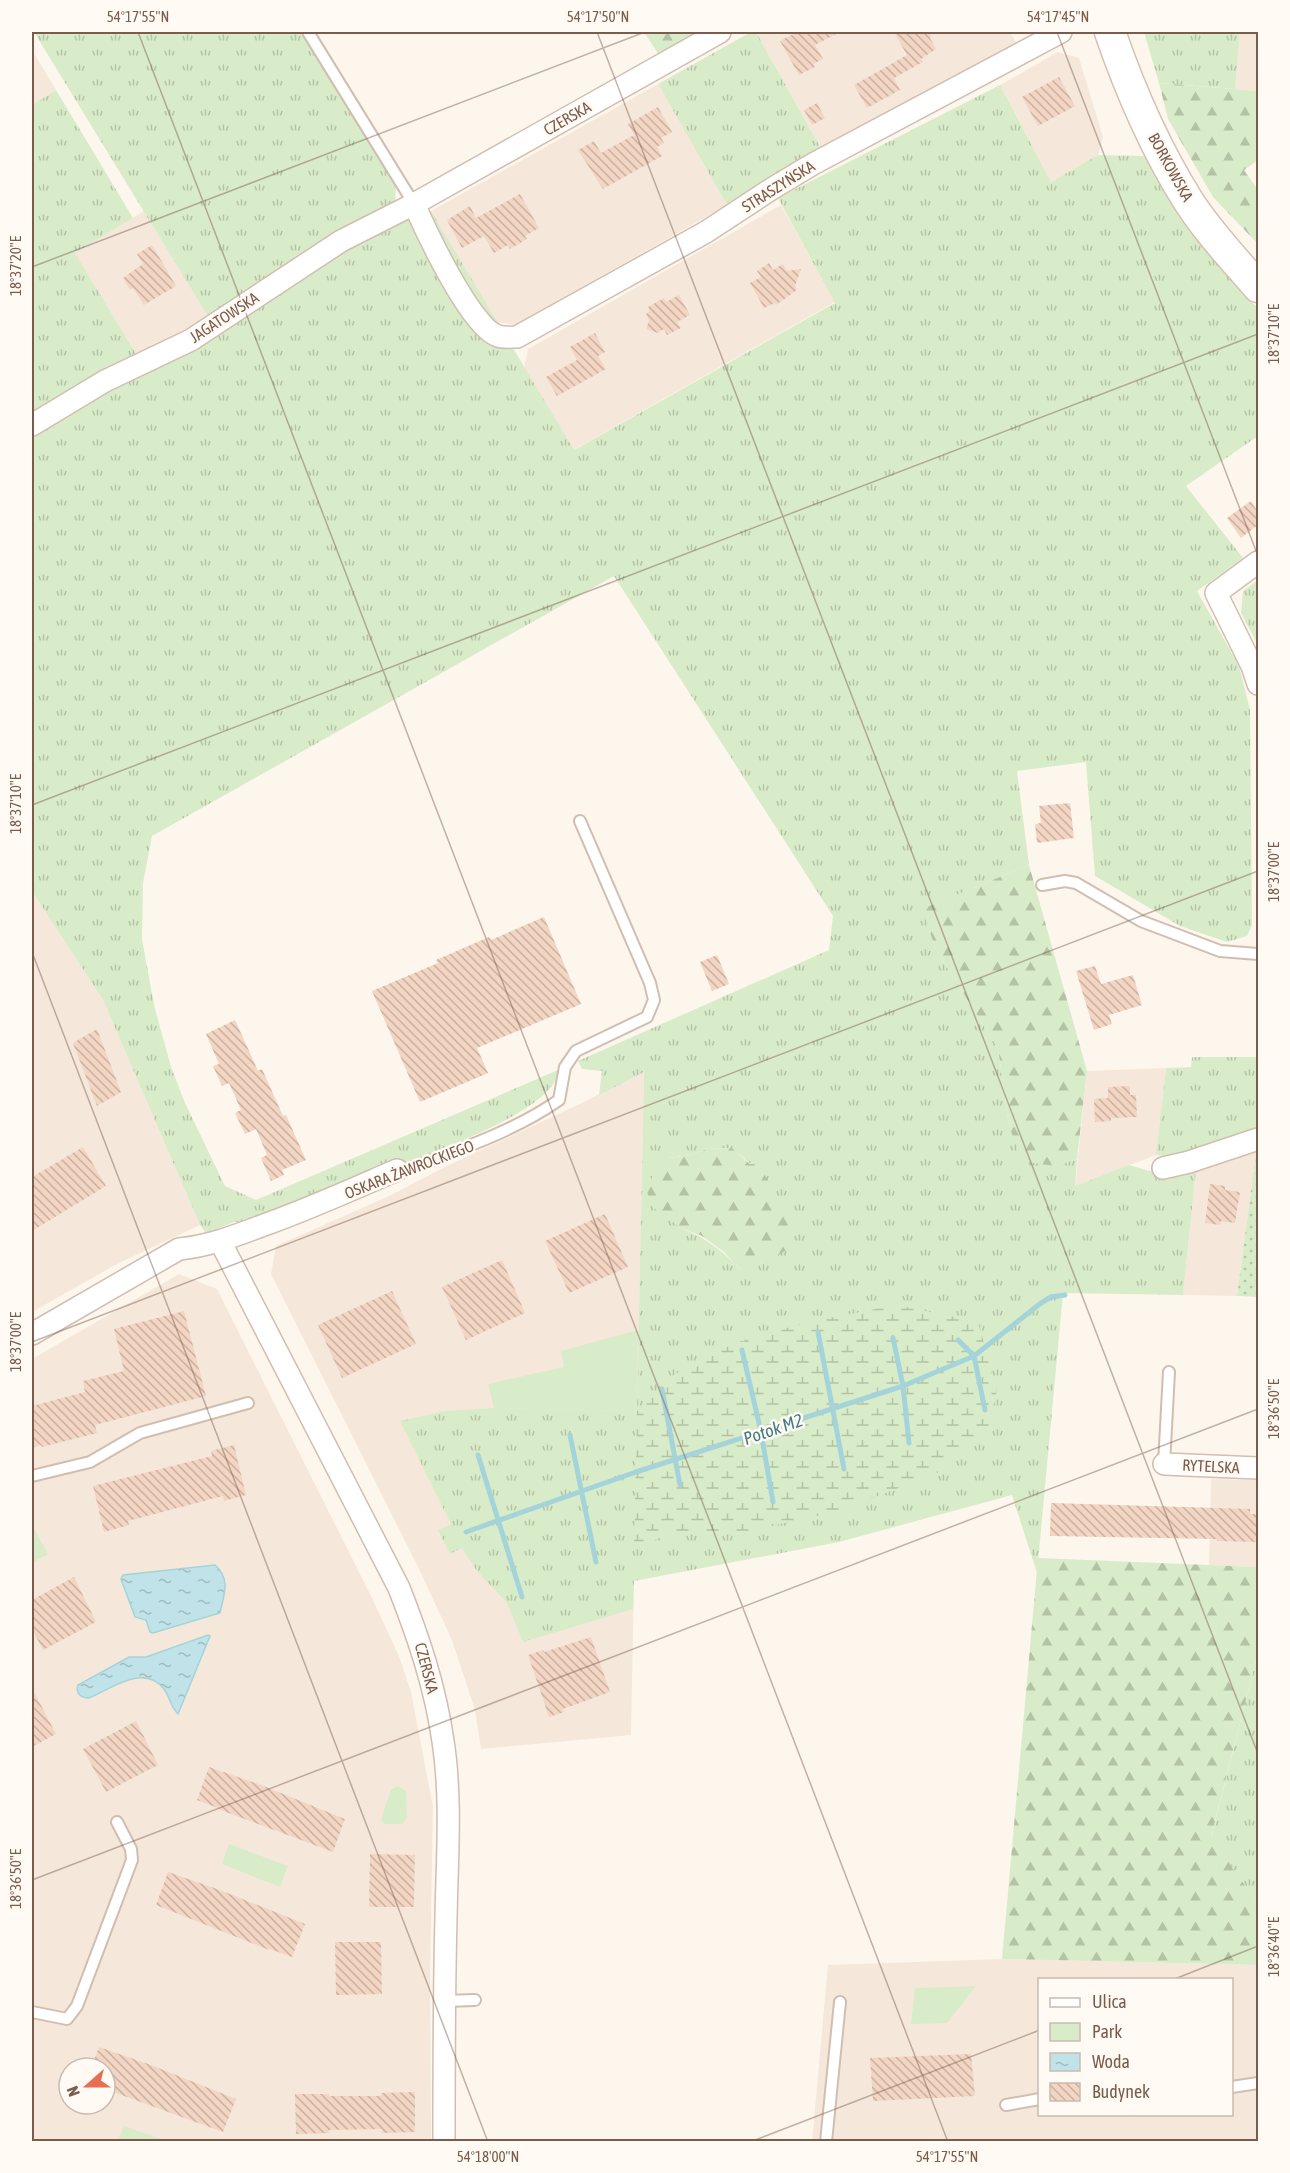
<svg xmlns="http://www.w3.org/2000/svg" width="1290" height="2173" viewBox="0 0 1290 2173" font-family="'Asap Condensed',sans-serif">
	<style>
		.residential { fill: #f5e8da; fill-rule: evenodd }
		.grass { fill: url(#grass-tufts); fill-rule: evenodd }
		.forest { fill: url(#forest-firs) }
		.wetland { fill: url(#wetland-marsh) }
		.park { fill: #d8ecc9 }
		.garden { fill: url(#garden-dots) }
		.water { fill: url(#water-ripples); stroke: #a5d3da; stroke-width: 1.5 }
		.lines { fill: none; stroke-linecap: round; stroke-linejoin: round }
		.stream { stroke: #a5d3da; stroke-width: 5 }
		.building { fill: url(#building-back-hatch) }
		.lane-casing { stroke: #d1beb0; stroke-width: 14 }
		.street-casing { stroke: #d1beb0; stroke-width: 24 }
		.secondary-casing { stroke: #d6c0b0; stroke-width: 33 }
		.lane { stroke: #fff; stroke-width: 10 }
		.street { stroke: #fff; stroke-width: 21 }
		.secondary { stroke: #fff; stroke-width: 30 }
		.ticks { fill: none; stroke: #7a5c4d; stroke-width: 1.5; stroke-opacity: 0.45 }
		.labels { text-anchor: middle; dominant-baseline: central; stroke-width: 5; stroke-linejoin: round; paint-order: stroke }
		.street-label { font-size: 16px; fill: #7a5c4d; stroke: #fffaf3 }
		.water-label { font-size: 18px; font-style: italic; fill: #437c86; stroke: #fffaf3 }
		.neatline { fill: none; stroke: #7a5c4d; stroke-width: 2 }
		.ticks-label { font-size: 15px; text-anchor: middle; fill: #7a5c4d }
	</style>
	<defs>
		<pattern id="grass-tufts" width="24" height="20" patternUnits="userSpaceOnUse" patternTransform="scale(1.5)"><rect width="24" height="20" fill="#d8ecc9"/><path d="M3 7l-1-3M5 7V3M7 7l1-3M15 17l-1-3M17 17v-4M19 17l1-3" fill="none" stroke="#b4c2a5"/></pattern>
		<pattern id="forest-firs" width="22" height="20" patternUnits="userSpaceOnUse" patternTransform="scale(1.5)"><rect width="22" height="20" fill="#d8ecc9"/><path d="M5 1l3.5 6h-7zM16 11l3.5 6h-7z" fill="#b4c2a5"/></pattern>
		<pattern id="wetland-marsh" width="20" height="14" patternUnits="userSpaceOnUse" patternTransform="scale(1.5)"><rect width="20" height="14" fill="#d8ecc9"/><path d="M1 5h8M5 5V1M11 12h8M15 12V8" fill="none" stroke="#b4c2a5"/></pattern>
		<pattern id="garden-dots" width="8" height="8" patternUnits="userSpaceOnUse" patternTransform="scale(1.5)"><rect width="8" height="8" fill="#d8ecc9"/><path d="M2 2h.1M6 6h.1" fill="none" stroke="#b4c2a5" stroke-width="1.8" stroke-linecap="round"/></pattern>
		<pattern id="water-ripples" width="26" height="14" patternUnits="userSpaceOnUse" patternTransform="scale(1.5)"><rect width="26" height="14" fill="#bfe3e8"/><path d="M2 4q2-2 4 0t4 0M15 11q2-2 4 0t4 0" fill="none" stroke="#a0bbbe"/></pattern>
		<pattern id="building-back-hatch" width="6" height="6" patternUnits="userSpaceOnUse" patternTransform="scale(1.5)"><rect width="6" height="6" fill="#f3d5c3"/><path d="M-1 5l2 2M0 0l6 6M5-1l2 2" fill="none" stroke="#cab0a1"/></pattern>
	</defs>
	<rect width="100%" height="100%" fill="#fdf6ec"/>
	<g class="residential">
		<path d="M 756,32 L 1010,32 L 1017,44 L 823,152 Z"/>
		<path d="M 1240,32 L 1258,32 L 1258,91 L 1235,89 Z"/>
		<path d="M 32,50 L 56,90 L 32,105 Z"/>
		<path d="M 1058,52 L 1079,58 L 1103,137 L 1098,155 L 1051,182 L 1000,85 Z"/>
		<path d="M 658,84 L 727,205 L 515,325 L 496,322 L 431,211 Z"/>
		<path d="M 781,205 L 835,302 L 573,450 L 524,368 L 528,349 Z"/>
		<path d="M 144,211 L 209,318 L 138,357 L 74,252 Z"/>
		<path d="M 32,891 L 103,1000 L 200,1225 L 117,1264 L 32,1312 Z"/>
		<path d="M 1166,1068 L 1156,1155 L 1075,1186 L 1087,1071 Z"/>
		<path d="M 644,1071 L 631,1735 L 481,1749 L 475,1710 L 452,1640 L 419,1569 L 271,1274 L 276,1246 L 387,1197 L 451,1164 L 584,1102 Z"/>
		<path d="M 1257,1145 L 1237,1296 L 1183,1295 L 1196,1170 Z"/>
		<path d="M 179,1274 L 217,1289 L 372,1598 L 399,1656 L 411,1692 L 433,1807 L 430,1976 L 431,2141 L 32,2141 L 32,1359 ZM 69,2068 L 105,2068 L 105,2104 L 69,2104 Z"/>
		<path d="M 1211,1479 L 1258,1480 L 1258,1567 L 1209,1565 Z"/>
		<path d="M 1002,1959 L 1258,1965 L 1258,2141 L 812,2142 L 828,1965 ZM 1040,1980 L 1232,1980 L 1232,2114 L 1040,2114 Z"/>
	</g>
	<g class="grass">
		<path d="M 34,32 L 301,32 L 396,184 L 395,205 L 209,318 Z"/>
		<path d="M 751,32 L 756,32 L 823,152 L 727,205 L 658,84 Z"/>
		<path d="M 1144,32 L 1240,32 L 1235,89 L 1159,83 Z"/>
		<path d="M 1000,85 L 1051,182 L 1098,155 L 1145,156 L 1195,237 L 1248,299 L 1258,308 L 1258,436 L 1186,486 L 1243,558 L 1197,591 L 1239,666 L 1250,710 L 1252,925 L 1247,936 L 1227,942 L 1180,926 L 1095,876 L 1086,762 L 1017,771 L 1029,865 L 923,909 L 936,950 L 998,1048 L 1009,1126 L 1054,1166 L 1077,1159 L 1075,1186 L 1129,1165 L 1160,1174 L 1196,1170 L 1183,1295 L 1063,1293 L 1037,1573 L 1012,1495 L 839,1542 L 634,1581 L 633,1609 L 523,1642 L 507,1603 L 477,1571 L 462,1548 L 450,1554 L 438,1530 L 451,1524 L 400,1421 L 446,1411 L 494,1408 L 637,1411 L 644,1072 L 599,1095 L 602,1071 L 582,1069 L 578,1061 L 829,950 L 833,916 L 614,576 L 152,836 L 143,883 L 142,939 L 154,1005 L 171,1067 L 185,1103 L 225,1186 L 256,1200 L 558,1070 C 559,1108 436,1151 405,1163 L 396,1160 L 321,1194 L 244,1223 L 234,1222 L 206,1233 L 200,1225 L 103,1000 L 32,891 L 32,431 L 402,217 L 431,211 L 574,450 L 835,303 L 778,198 ZM 732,1148 L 751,1164 L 741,1270 C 723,1251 706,1238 681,1228 L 668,1158 L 690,1155 L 707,1149 Z"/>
		<path d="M 56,90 L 133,218 L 75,253 L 138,357 L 32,414 L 32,105 Z"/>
		<path d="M 1258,580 L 1258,645 L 1241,613 L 1243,591 Z"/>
		<path d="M 1192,1057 L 1258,1057 L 1258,1131 L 1174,1157 L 1156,1155 L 1166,1068 L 1191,1067 Z"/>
		<path d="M 1258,1652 L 1258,1904 L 1211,1838 Z"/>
	</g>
	<g class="forest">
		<path d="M 644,32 L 699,32 L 659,55 Z"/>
		<path d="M 1159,83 L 1258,91 L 1258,160 L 1244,170 L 1258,190 L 1258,244 L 1213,197 L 1168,119 Z"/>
		<path d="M 1029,865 L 1087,1071 L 1077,1159 L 1054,1166 L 1022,1161 L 1009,1126 L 998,1048 L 936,950 L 922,909 Z"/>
		<path d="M 732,1148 L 750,1164 L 758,1164 L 784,1206 L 795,1245 L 765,1263 L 741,1270 L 724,1252 L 702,1236 L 681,1228 L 650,1205 L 647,1191 L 655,1169 L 668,1158 L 690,1155 L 707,1149 Z"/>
		<path d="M 1038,1558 L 1258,1567 L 1258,1652 L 1211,1837 L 1258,1904 L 1258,1965 L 1002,1959 Z"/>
	</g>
	<path class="wetland" d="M 896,1305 L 978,1322 L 997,1390 L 987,1434 L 937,1473 L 839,1511 L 748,1531 L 668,1534 L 634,1550 L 637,1411 C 649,1400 660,1385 673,1376 C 731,1333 827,1319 896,1305 Z"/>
	<g class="park">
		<path d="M 638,1330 L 637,1411 L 494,1408 L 488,1384 L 564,1367 L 561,1351 Z"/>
		<path d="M 32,1528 L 34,1529 L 48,1554 L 32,1563 Z"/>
		<path d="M 398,1786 L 406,1791 L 407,1817 L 402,1824 L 384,1824 L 381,1819 L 391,1790 Z"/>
		<path d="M 229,1844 L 288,1866 L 280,1887 L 222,1864 Z"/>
		<path d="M 976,1986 L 947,2023 L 911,2024 L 915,1988 Z"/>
		<path d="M 124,2126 L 166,2141 L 118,2141 Z"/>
	</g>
	<path class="garden" d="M 1257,1145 L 1258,1297 L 1237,1296 Z"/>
	<g class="water">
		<path d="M 215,1565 C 231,1579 224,1595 220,1613 L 153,1633 L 150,1632 L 146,1620 L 135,1617 L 121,1579 L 123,1575 Z"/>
		<path d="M 208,1635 L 210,1636 L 178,1714 C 171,1708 170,1697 164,1689 C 144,1663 111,1689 89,1698 C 81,1698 75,1693 78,1685 L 129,1657 L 146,1657 Z"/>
	</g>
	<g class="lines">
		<g class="stream">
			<path d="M 818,1332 L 844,1469"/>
			<path d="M 893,1338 L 903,1386 L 909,1443"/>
			<path d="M 958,1340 L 974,1356 L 985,1410"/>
			<path d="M 742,1350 L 761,1432 L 773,1502"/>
			<path d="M 662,1389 L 680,1485"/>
			<path d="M 570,1435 L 596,1562"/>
			<path d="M 478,1455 L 522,1597"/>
			<path d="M 466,1532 L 636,1472 L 903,1386 L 974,1356 L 1041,1303 L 1051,1297 L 1065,1295"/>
		</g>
	</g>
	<g class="building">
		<path d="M 797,32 L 840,32 L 815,45 L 823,59 L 813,64 L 815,67 L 799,75 L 780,41 Z"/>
		<path d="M 894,32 L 932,32 L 930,38 L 936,49 L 921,59 L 923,62 L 894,78 L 900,90 L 867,108 L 854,85 L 907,55 Z"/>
		<path d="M 1059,77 L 1075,106 L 1038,126 L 1022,97 Z"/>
		<path d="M 817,103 L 825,118 L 812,125 L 804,110 Z"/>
		<path d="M 658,107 L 672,132 L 661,138 L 664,143 L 657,147 L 662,156 L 603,189 L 578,150 L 594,141 L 601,153 L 634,135 L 628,124 Z"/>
		<path d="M 520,194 L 539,228 L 525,236 L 527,239 L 510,249 L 508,245 L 494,253 L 484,236 L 462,248 L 447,220 L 470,206 L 476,218 Z"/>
		<path d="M 152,245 L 176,286 L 144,305 L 133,288 L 130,290 L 123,278 L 143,264 L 137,254 Z"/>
		<path d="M 769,263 L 773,270 L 783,264 L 787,271 L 801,269 L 795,286 L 797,290 L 776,305 L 775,303 L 764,308 L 750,283 L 761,277 L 757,271 Z"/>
		<path d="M 679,295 L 690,315 L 677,322 L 681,328 L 667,335 L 664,329 L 658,333 L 646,329 L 649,320 L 646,314 L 650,311 L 648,307 L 664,298 L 666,302 Z"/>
		<path d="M 595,333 L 605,352 L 598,356 L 606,369 L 557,396 L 546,377 L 577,360 L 570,347 Z"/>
		<path d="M 1251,501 L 1258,512 L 1258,525 L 1241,538 L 1227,518 Z"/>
		<path d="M 1070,803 L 1074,838 L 1037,843 L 1035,824 L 1041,823 L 1039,806 Z"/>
		<path d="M 544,917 L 581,1004 L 477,1048 L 488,1073 L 420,1102 L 372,991 L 438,963 L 436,960 L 489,937 L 491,940 Z"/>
		<path d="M 717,955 L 729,984 L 712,991 L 700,962 Z"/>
		<path d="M 1095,966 L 1101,984 L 1133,975 L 1142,1005 L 1109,1015 L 1112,1024 L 1094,1030 L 1076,971 Z"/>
		<path d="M 235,1020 L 258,1071 L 262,1069 L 283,1116 L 286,1115 L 306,1160 L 282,1170 L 284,1175 L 271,1181 L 261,1158 L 267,1155 L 256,1129 L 245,1134 L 235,1113 L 241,1110 L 229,1083 L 222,1086 L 213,1066 L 219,1064 L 206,1034 Z"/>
		<path d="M 97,1029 L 121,1092 L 97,1106 L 73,1043 Z"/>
		<path d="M 1130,1086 L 1130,1095 L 1136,1095 L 1137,1117 L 1111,1118 L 1111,1121 L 1095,1122 L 1094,1099 L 1108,1098 L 1108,1087 Z"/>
		<path d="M 83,1147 L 106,1186 L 32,1231 L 32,1177 Z"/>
		<path d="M 1210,1184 L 1225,1186 L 1225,1190 L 1240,1192 L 1235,1223 L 1221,1221 L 1220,1225 L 1205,1223 Z"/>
		<path d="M 605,1214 L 628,1267 L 569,1293 L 545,1241 Z"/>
		<path d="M 502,1260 L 525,1313 L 466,1340 L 442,1287 Z"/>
		<path d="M 392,1291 L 416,1344 L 342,1378 L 318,1325 Z"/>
		<path d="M 184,1311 L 206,1396 L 95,1425 L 97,1433 L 42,1447 L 41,1445 L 32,1448 L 32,1406 L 85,1392 L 83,1381 L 124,1371 L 114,1329 Z"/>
		<path d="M 234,1445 L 246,1495 L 224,1501 L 223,1496 L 128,1521 L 129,1525 L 104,1532 L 93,1486 L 212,1456 L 211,1451 Z"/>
		<path d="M 1051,1503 L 1250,1509 L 1250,1514 L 1258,1514 L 1258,1542 L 1217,1541 L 1217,1539 L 1050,1536 Z"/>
		<path d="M 74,1577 L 96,1622 L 43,1650 L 32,1629 L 32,1600 Z"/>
		<path d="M 591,1637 L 610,1692 L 563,1709 L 564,1712 L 549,1717 L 528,1655 L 543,1650 L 544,1652 Z"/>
		<path d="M 32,1688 L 56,1734 L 32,1747 Z"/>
		<path d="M 136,1721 L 158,1765 L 106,1792 L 83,1749 Z"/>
		<path d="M 209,1767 L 261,1785 L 345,1819 L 333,1852 L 218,1809 L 218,1808 L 197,1800 Z"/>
		<path d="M 370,1854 L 415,1855 L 414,1907 L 369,1907 Z"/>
		<path d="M 168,1872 L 220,1890 L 305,1924 L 292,1957 L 270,1949 L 269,1950 L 156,1905 Z"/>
		<path d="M 335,1942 L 381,1942 L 382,1994 L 336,1995 Z"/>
		<path d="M 99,2047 L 151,2065 L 236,2099 L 223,2132 L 105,2089 L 105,2068 L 91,2068 Z"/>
		<path d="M 971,2054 L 975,2096 L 873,2101 L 870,2058 Z"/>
		<path d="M 415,2092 L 415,2132 L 382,2133 L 382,2129 L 329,2130 L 329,2133 L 296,2134 L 295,2094 L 329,2094 L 329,2096 L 381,2096 L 381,2093 Z"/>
	</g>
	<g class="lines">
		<defs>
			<g id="lane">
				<path d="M 308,32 L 414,204"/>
				<path d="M 1042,885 L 1065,881 L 1076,883 L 1141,921 L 1220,951 L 1258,954"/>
				<path d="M 397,1170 L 405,1170 C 458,1150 513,1132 559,1100 L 565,1067 L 576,1051 L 647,1017 L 654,1000 L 650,983 L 580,821"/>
				<path d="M 1164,1464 L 1169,1372"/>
				<path d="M 32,1476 L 90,1462 L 140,1433 L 248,1403"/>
				<path d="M 444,2001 L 475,2000"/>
				<path d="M 32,2012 L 67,2019 L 77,2006 L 132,1860 L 131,1849 L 117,1822"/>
				<path d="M 1232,2087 L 1258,2083"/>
				<path d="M 1006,2105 L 1040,2099"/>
				<path d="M 826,2142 L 840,2002"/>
			</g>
			<g id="street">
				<path d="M 414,204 C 426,231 471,328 498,336 C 503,338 511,337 517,337 L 706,232 L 773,188 L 813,164 L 1061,32"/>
				<path d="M 32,425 L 105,381 L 191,340 L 341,241 L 414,204 L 720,32"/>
				<path d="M 1258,562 L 1216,593 L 1252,666 L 1258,684"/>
				<path d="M 1163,1168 L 1189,1162 L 1258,1139"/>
				<path d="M 220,1241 L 399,1588 C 419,1639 435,1686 443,1741 C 452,1799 447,1859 446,1918 C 444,1993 444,2067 444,2142"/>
				<path d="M 32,1334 L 179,1249 C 209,1246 235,1236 264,1225 C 309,1209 353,1189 397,1170"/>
				<path d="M 1164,1464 L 1258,1468"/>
			</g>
			<path id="secondary" d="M 1110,32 C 1130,90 1156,150 1189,202 C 1209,233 1234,259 1258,287"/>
		</defs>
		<use href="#lane" class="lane-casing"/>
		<use href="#street" class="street-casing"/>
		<use href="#secondary" class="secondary-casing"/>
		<use href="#lane" class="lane"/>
		<use href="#street" class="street"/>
		<use href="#secondary" class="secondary"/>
	</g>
	<path class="ticks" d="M 138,32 L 948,2142M 597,32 L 1258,1754M 1057,32 L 1258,556M 32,267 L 645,32M 32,805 L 1258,334M 32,952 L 488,2142M 32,1342 L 1258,871M 32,1880 L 1258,1409M 1172,1980 L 1258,1946M 750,2142 L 1040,2030"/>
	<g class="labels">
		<g class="street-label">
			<text transform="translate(567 118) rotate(-30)">CZERSKA</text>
			<text transform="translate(1171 167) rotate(61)">BORKOWSKA</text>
			<text transform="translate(778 186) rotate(-32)">STRASZYŃSKA</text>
			<text transform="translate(224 317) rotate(-33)">JAGATOWSKA</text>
			<text transform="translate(409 1169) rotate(-21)">OSKARA ŻAWROCKIEGO</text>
			<text transform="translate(1211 1466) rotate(3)">RYTELSKA</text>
			<text transform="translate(427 1668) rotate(75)">CZERSKA</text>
		</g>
		<g class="water-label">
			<text transform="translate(773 1429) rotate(-19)">Potok M2</text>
		</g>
	</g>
	<rect width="1290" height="2173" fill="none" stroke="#fffaf3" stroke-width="66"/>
	<rect x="1038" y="1978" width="195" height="138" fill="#fffaf3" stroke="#cabbb1" stroke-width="1.5"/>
	<rect x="1050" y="1998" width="30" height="9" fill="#ffffff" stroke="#cabbb1" stroke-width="1.5"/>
	<text x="1092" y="2008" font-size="18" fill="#7a5c4d">Ulica</text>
	<rect x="1050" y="2023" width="30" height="18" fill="#d8ecc9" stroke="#cabbb1" stroke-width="1.5"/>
	<text x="1092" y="2038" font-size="18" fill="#7a5c4d">Park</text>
	<rect x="1050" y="2053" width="30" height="18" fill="url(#water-ripples)" stroke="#cabbb1" stroke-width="1.5"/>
	<text x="1092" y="2068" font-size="18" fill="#7a5c4d">Woda</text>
	<rect x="1050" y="2083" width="30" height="18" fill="url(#building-back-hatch)" stroke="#cabbb1" stroke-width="1.5"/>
	<text x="1092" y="2098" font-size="18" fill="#7a5c4d">Budynek</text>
	<g transform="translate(87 2086) rotate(249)"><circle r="28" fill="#fffaf3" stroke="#cabbb1" stroke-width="1.5"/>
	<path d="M0-4.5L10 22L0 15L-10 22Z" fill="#e76f51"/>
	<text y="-9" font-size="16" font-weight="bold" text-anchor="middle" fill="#7a5c4d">N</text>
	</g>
	<rect x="33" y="33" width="1224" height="2107" class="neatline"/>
	<g class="ticks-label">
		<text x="138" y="22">54°17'55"N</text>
		<text x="598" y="22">54°17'50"N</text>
		<text x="1058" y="22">54°17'45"N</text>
		<text transform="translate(16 266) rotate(-90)" y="5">18°37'20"E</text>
		<text transform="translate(1274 334) rotate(-90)" y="5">18°37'10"E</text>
		<text transform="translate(16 804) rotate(-90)" y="5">18°37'10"E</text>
		<text transform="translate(1274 872) rotate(-90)" y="5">18°37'00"E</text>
		<text transform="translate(16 1342) rotate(-90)" y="5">18°37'00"E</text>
		<text transform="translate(1274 1409) rotate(-90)" y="5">18°36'50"E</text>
		<text transform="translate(16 1879) rotate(-90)" y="5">18°36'50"E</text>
		<text transform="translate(1274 1947) rotate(-90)" y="5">18°36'40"E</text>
		<text x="488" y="2162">54°18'00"N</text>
		<text x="947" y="2162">54°17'55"N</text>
	</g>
</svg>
